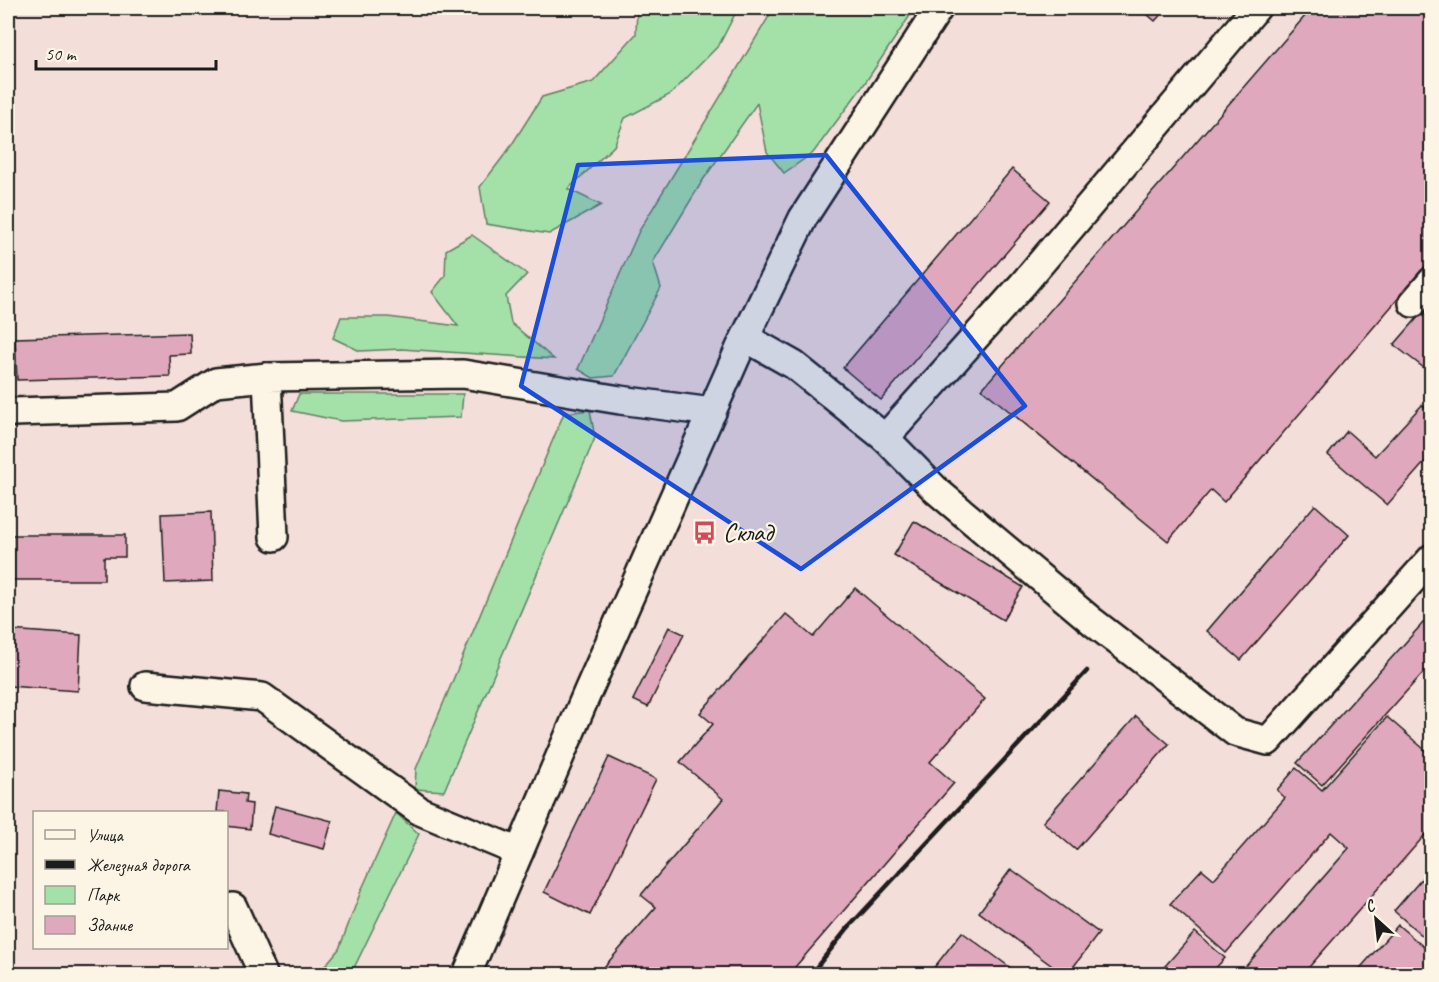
<svg xmlns="http://www.w3.org/2000/svg" width="1439" height="982" viewBox="0 0 1439 982" font-family="Caveat,sans-serif">
	<style>
		.green { fill: #a4e1a8; stroke: #607e62; stroke-width: 1.5 }
		.building { fill: #e0a8bc; stroke: #1c1c1c; stroke-width: 1.5 }
		.lines { fill: none; stroke-linecap: round; stroke-linejoin: round }
		.minor-casing { stroke: #1c1c1c; stroke-width: 32 }
		.minor { stroke: #fcf5e5; stroke-width: 27 }
		.rail { stroke: #1c1c1c; stroke-width: 4.5 }
		.marked { fill: #1d4ed8; fill-opacity: 0.2; stroke: #1d4ed8; stroke-width: 4.5; stroke-linejoin: round }
		.labels { text-anchor: middle; dominant-baseline: central; stroke-width: 4.5; stroke-linejoin: round; paint-order: stroke }
		.poi-label { font-size: 26px; fill: #1c1c1c; stroke: #fcf5e5; text-anchor: start }
	</style>
	<rect width="100%" height="100%" fill="#f4ded9"/>
	<filter id="ink" filterUnits="userSpaceOnUse"><feTurbulence type="fractalNoise" baseFrequency=".0167" numOctaves="2"/><feDisplacementMap in="SourceGraphic" scale="12" xChannelSelector="R" yChannelSelector="G"/><feConvolveMatrix kernelMatrix="1 2 1 2 8 2 1 2 1" color-interpolation-filters="sRGB"/></filter>
	<g filter="url(#ink)">
		<g class="green">
			<path d="M 637,8 L 738,8 L 719,45 L 671,94 L 625,118 L 614,146 L 568,189 L 601,205 L 549,234 L 486,224 L 480,187 L 509,149 L 542,97 L 593,82 L 636,34 Z"/>
			<path d="M 774,8 L 915,8 L 865,83 L 813,153 L 784,173 L 767,152 L 757,103 L 703,180 L 653,262 L 661,288 L 614,376 L 593,378 L 578,369 L 639,231 Z"/>
			<path d="M 472,235 L 527,274 L 506,296 L 511,323 L 554,359 L 401,349 L 360,351 L 333,338 L 341,317 L 388,317 L 458,326 L 432,292 L 445,276 L 446,250 Z"/>
			<path d="M 299,394 L 463,394 L 461,417 L 341,421 L 292,411 Z"/>
			<path d="M 590,410 L 595,438 L 444,791 L 415,789 L 416,769 L 564,413 Z"/>
			<path d="M 396,813 L 419,834 L 351,974 L 318,974 L 339,949 L 361,891 Z"/>
		</g>
		<g class="building">
			<path d="M 1140,8 L 1167,8 L 1155,21 Z"/>
			<path d="M 1312,8 L 1432,8 L 1432,259 L 1224,502 L 1211,490 L 1168,541 L 982,389 Z"/>
			<path d="M 1012,169 L 1050,201 L 881,400 L 843,368 Z"/>
			<path d="M 1432,301 L 1432,374 L 1394,345 Z"/>
			<path d="M 190,333 L 191,354 L 169,355 L 170,376 L 17,380 L 15,338 Z"/>
			<path d="M 1422,405 L 1432,413 L 1432,454 L 1387,505 L 1328,455 L 1347,431 L 1375,456 Z"/>
			<path d="M 1315,505 L 1349,535 L 1241,660 L 1207,631 Z"/>
			<path d="M 211,512 L 213,581 L 165,583 L 162,514 Z"/>
			<path d="M 914,521 L 1023,587 L 1003,620 L 894,555 Z"/>
			<path d="M 8,535 L 125,535 L 125,557 L 104,557 L 104,580 L 8,580 Z"/>
			<path d="M 855,588 L 985,699 L 930,762 L 954,783 L 789,974 L 598,974 L 656,907 L 641,895 L 723,799 L 680,762 L 713,724 L 700,713 L 786,614 L 813,637 Z"/>
			<path d="M 1432,613 L 1432,663 L 1322,785 L 1297,763 Z"/>
			<path d="M 669,627 L 684,634 L 648,707 L 633,700 Z"/>
			<path d="M 8,630 L 81,635 L 78,691 L 8,686 Z"/>
			<path d="M 1136,716 L 1169,744 L 1076,850 L 1043,822 Z"/>
			<path d="M 1387,717 L 1432,756 L 1432,827 L 1303,974 L 1239,974 L 1349,848 L 1331,832 L 1226,953 L 1170,904 L 1202,869 L 1214,879 L 1285,798 L 1277,790 L 1296,768 L 1322,790 Z"/>
			<path d="M 609,757 L 656,779 L 590,915 L 544,892 Z"/>
			<path d="M 219,791 L 246,794 L 245,803 L 252,804 L 250,829 L 226,826 L 226,812 L 217,812 Z"/>
			<path d="M 275,806 L 332,821 L 324,849 L 268,834 Z"/>
			<path d="M 1432,867 L 1432,944 L 1394,911 Z"/>
			<path d="M 1011,869 L 1099,933 L 1068,974 L 1063,974 L 979,912 Z"/>
			<path d="M 1398,925 L 1432,954 L 1432,974 L 1355,974 Z"/>
			<path d="M 962,932 L 1019,974 L 929,974 Z"/>
			<path d="M 1195,932 L 1225,958 L 1210,974 L 1158,974 Z"/>
			<path d="M 8,968 L 43,971 L 43,974 L 8,974 Z"/>
		</g>
		<g class="lines">
			<defs>
				<g id="minor">
					<path d="M 1413,303 L 1432,281"/>
					<path d="M 746,338 L 794,365 L 885,438 L 1023,284 L 1256,8"/>
					<path d="M 8,413 L 13,412 L 177,407 L 216,382 L 267,377"/>
					<path d="M 885,438 L 937,491 L 1093,622 L 1235,732 L 1268,741 L 1432,558"/>
					<path d="M 274,537 L 267,377 L 463,374 L 620,400 L 712,412"/>
					<path d="M 145,686 L 262,697 L 420,811 L 519,852"/>
					<path d="M 233,907 L 263,974"/>
					<path d="M 467,974 L 588,691 L 740,348 L 803,218 L 939,8"/>
				</g>
			</defs>
			<use href="#minor" class="minor-casing"/>
			<use href="#minor" class="minor"/>
			<path class="rail" d="M 811,974 L 847,929 L 1087,671"/>
		</g>
	</g>
	<path class="marked" d="M 826,155 L 1025,406 L 801,569 L 521,386 L 578,165 Z"/>
	<defs>
		<symbol id="bus-bare" viewBox="-9 -9 18 18"><path d="M-5-6H5V4H4V6H2V4H-2V6H-4V4H-5ZM-3.5-4V0h7V-4ZM-3.5 1.2v1.5H-2V1.2ZM2 1.2v1.5H3.5V1.2Z" fill="#d1495b" stroke="#fcf5e5" stroke-width="2.5" paint-order="stroke"/></symbol>
	</defs>
	<g fill-rule="evenodd">
		<use href="#bus-bare" x="688" y="516" width="33" height="33"/>
	</g>
	<g class="labels">
		<g class="poi-label">
			<text x="723" y="532">Склад</text>
		</g>
	</g>
	<rect width="1439" height="982" fill="none" stroke="#fcf5e5" stroke-width="30"/>
	<rect x="15" y="15" width="1409" height="952" fill="none" stroke="#1c1c1c" stroke-width="2" filter="url(#ink)"/>
	<rect x="33" y="811" width="195" height="138" fill="#fcf5e5" stroke="#a29e95" stroke-width="1.5"/>
	<rect x="45" y="830" width="30" height="9" fill="#fcf5e5" stroke="#a29e95" stroke-width="1.5"/>
	<text x="87" y="841" font-size="18" fill="#1c1c1c">Улица</text>
	<rect x="45" y="860" width="30" height="9" fill="#1c1c1c" stroke="#a29e95" stroke-width="1.5"/>
	<text x="87" y="871" font-size="18" fill="#1c1c1c">Железная дорога</text>
	<rect x="45" y="886" width="30" height="18" fill="#a4e1a8" stroke="#a29e95" stroke-width="1.5"/>
	<text x="87" y="901" font-size="18" fill="#1c1c1c">Парк</text>
	<rect x="45" y="916" width="30" height="18" fill="#e0a8bc" stroke="#a29e95" stroke-width="1.5"/>
	<text x="87" y="931" font-size="18" fill="#1c1c1c">Здание</text>
	<g transform="translate(1376 919) rotate(333)" stroke="#fcf5e5" stroke-width="4.5" paint-order="stroke">
	<path d="M0-4.5L10 22L0 15L-10 22Z" fill="#1c1c1c"/>
	<text y="-9" font-size="16" font-weight="bold" text-anchor="middle" fill="#1c1c1c">С</text>
	</g>
	<path d="M36 60v9h180v-9" fill="none" stroke="#1c1c1c" stroke-width="3"/>
	<text x="45" y="60" font-size="18" fill="#1c1c1c" stroke="#fcf5e5" stroke-width="4.5" paint-order="stroke">50 m</text>
</svg>
